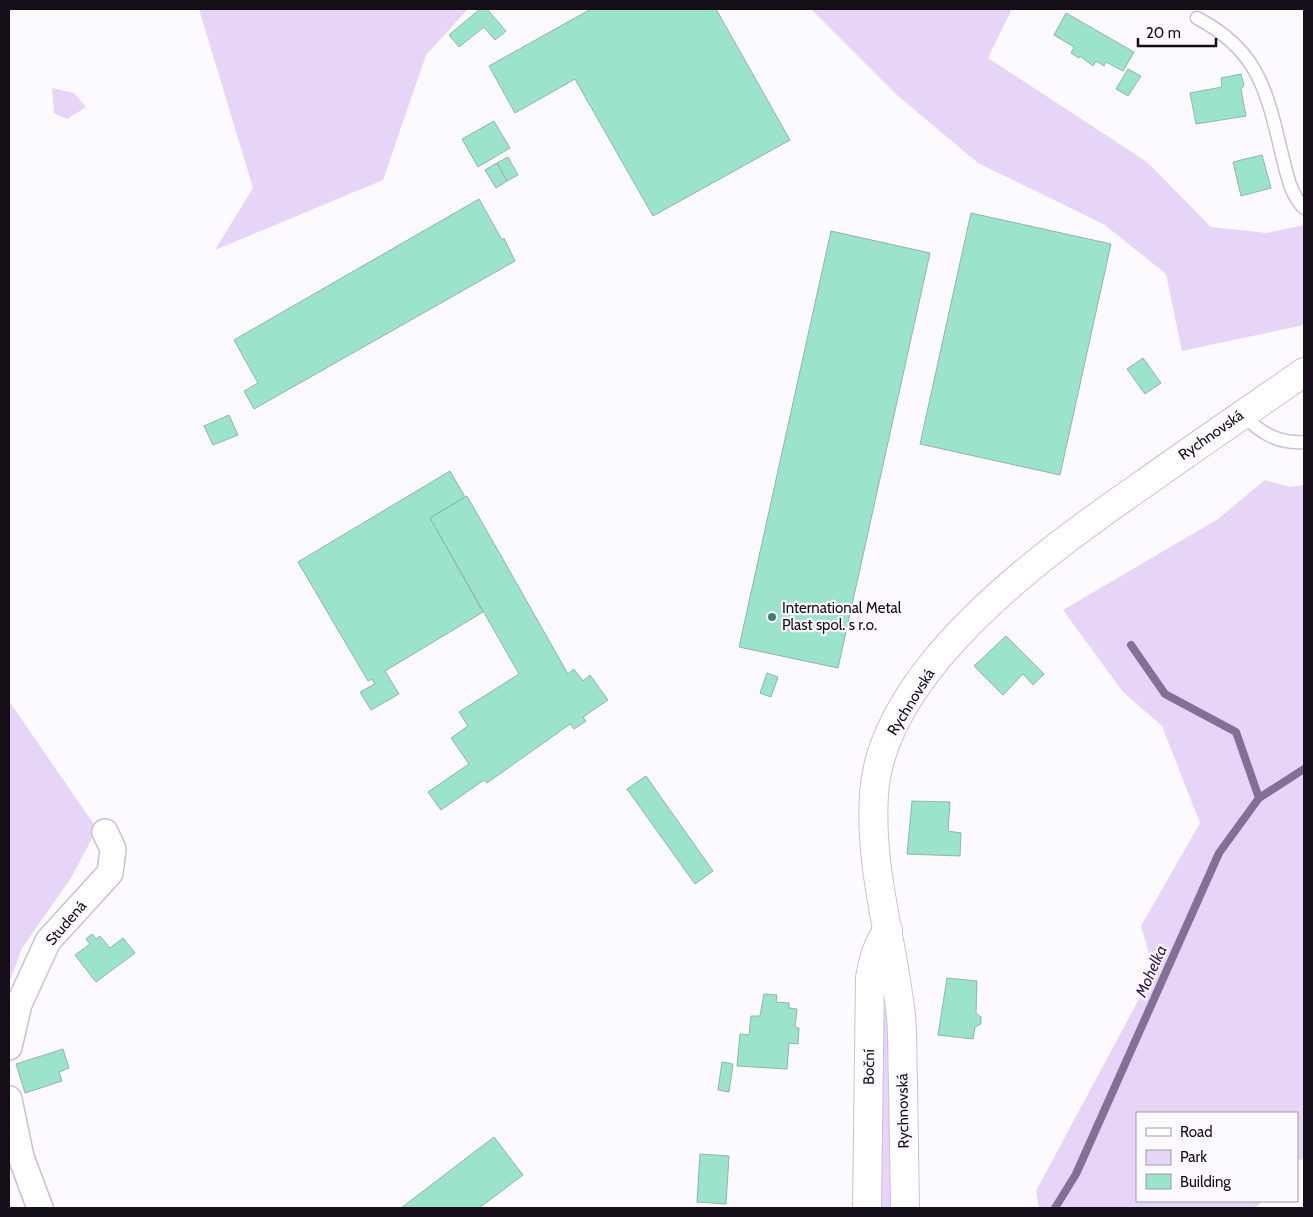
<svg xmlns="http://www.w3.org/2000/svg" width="1313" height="1217" viewBox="0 0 1313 1217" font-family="Cabin,sans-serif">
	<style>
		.green { fill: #e7d5f8 }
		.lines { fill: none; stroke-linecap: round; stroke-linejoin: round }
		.stream { stroke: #846f97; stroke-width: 8 }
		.building { fill: #9ce3cb; stroke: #8fb6a8 }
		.service-casing { stroke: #cdbddc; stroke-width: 15 }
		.minor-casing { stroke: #cdbddc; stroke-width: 28 }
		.tertiary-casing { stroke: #cdbddc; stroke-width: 30 }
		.service { stroke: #fff; stroke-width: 12 }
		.minor { stroke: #fff; stroke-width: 25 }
		.tertiary { stroke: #fff; stroke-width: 28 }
		.poi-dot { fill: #407f6b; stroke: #fcf9ff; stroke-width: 2 }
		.labels { text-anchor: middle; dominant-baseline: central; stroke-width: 4.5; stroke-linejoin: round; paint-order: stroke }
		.street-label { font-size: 15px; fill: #140e19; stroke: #fcf9ff }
		.poi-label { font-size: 15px; fill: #140e19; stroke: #fcf9ff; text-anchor: start }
		.water-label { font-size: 16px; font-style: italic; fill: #391351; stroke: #fcf9ff }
	</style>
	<rect width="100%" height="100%" fill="#fcf9ff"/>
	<g class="green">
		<path d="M 199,9 L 468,9 L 426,55 L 383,180 L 215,250 L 253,188 Z"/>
		<path d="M 811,9 L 1012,9 L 988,58 L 1147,162 L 1211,227 L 1267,233 L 1304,225 L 1304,325 L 1182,351 L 1166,274 L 1105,225 L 978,163 L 898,96 Z"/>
		<path d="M 52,88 L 74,93 L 86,107 L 67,119 L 54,113 Z"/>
		<path d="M 1265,480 L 1290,487 L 1304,485 L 1304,1160 L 1301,1159 L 1297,1163 L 1297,1113 L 1137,1113 L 1137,1201 L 1262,1201 L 1255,1208 L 1039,1208 L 1036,1191 L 1154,971 L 1141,926 L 1200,823 L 1162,726 L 1123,692 L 1063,610 L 1218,519 Z"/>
		<path d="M 9,701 L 97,829 L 71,878 L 22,948 L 9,984 Z"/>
		<path d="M 880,1010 L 889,1011 L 892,1208 L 881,1208 Z"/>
	</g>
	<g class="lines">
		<g class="stream">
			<path d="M 1131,645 L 1165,694 L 1236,732 L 1259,798"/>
			<path d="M 1055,1208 L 1076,1174 L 1219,853 L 1259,798 L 1304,769"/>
		</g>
	</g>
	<g class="building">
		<path d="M 480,9 L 487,9 L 506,31 L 495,40 L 484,27 L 459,47 L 449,35 Z"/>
		<path d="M 591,9 L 716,9 L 790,140 L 653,216 L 575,79 L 515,113 L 489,66 Z"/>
		<path d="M 1066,13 L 1134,52 L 1123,71 L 1106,62 L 1104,66 L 1096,61 L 1093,66 L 1080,56 L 1079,58 L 1071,53 L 1074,47 L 1054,35 Z"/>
		<path d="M 1128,69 L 1141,76 L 1128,96 L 1116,89 Z"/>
		<path d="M 1241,74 L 1244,85 L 1241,89 L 1246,116 L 1196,124 L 1190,93 L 1222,87 L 1221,78 Z"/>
		<path d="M 494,121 L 510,148 L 478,167 L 462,139 Z"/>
		<path d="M 1262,155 L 1271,188 L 1241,196 L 1233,162 Z"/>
		<path d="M 508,157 L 518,175 L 507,181 L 497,163 Z"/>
		<path d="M 497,163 L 507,181 L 496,188 L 485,170 Z"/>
		<path d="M 479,199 L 502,240 L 504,238 L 515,261 L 254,409 L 244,391 L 258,383 L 234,340 Z"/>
		<path d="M 971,213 L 1111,244 L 1060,475 L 920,444 Z"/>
		<path d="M 831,231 L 930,253 L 838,668 L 739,647 Z"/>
		<path d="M 1143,358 L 1161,383 L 1145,394 L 1127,369 Z"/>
		<path d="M 229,415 L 238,435 L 213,445 L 204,426 Z"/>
		<path d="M 450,471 L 465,497 L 430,518 L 483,612 L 385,671 L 399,694 L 371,710 L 360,692 L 375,684 L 372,679 L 368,681 L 298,562 Z"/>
		<path d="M 467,496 L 568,674 L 574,669 L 583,681 L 590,675 L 608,700 L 583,717 L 586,721 L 574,729 L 570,724 L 487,783 L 484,780 L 441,810 L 428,792 L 469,764 L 451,738 L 468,726 L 459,712 L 519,674 L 430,518 Z"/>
		<path d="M 1006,636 L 1044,674 L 1033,685 L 1023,674 L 1003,695 L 974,666 Z"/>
		<path d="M 767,673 L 778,677 L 771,697 L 760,693 Z"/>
		<path d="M 646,776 L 713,871 L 695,884 L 627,789 Z"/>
		<path d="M 912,801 L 950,802 L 948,831 L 961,833 L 960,856 L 907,854 Z"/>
		<path d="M 92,934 L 96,939 L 100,936 L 110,948 L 123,938 L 135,953 L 96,982 L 75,955 L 90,944 L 86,939 Z"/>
		<path d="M 947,978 L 977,981 L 976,1013 L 981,1017 L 981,1024 L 975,1027 L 973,1039 L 938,1035 Z"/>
		<path d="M 764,994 L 777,995 L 776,1002 L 789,1003 L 789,1008 L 797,1009 L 795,1027 L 799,1028 L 798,1044 L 789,1043 L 787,1069 L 737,1066 L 740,1034 L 749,1035 L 751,1016 L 760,1016 Z"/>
		<path d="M 63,1049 L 69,1068 L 59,1072 L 62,1081 L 25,1093 L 16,1064 Z"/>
		<path d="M 722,1062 L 733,1064 L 729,1092 L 718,1090 Z"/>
		<path d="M 494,1137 L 523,1175 L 479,1208 L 401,1208 Z"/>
		<path d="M 700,1154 L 729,1156 L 726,1204 L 697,1202 Z"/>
	</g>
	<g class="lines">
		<defs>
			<g id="service">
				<path d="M 1197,18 C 1259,50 1267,92 1282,155 C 1287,174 1290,194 1304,208"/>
				<path d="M 1242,413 C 1258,432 1278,444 1304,442"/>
			</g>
			<g id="minor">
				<path d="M 9,1047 L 19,1004 L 48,941 L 110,873 L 113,849 L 105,832"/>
				<path d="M 9,1099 L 21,1157 L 40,1208"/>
			</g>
			<g id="tertiary">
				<path d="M 867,1208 L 870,978 C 873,960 877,945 888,930"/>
				<path d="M 905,1208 C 904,1167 904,1125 903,1083 C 902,1061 903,1038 901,1016 C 893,942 869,869 874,794 C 882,668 1047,551 1142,485 C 1195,447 1250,410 1304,372"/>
			</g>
		</defs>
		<use href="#service" class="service-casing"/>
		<use href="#minor" class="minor-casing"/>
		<use href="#tertiary" class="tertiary-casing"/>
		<use href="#service" class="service"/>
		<use href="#minor" class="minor"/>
		<use href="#tertiary" class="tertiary"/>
	</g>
	<circle class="poi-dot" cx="772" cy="617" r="5"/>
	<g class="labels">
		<g class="street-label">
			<text transform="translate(1211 435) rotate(-35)">Rychnovská</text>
			<text transform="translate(911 702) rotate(-58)">Rychnovská</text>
			<text transform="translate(66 923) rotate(-49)">Studená</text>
			<text transform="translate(869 1067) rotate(-89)">Boční</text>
			<text transform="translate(903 1111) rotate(-91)">Rychnovská</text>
		</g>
		<g class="poi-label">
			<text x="782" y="608">International Metal<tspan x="782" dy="17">Plast spol. s r.o.</tspan></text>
		</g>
		<g class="water-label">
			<text transform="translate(1151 971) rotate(-66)">Mohelka</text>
		</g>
	</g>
	<rect width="1313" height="1217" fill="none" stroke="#140e19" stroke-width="20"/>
	<rect x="1136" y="1112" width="162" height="90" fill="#fcf9ff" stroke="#9f9ba3"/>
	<rect x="1146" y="1128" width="25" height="8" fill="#ffffff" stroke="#9f9ba3"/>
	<text x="1180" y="1137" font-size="15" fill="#140e19">Road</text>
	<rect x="1146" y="1150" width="25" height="15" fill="#e7d5f8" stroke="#9f9ba3"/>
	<text x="1180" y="1162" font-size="15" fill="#140e19">Park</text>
	<rect x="1146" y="1174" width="25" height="15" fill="#9ce3cb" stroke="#9f9ba3"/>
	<text x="1180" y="1187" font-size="15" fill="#140e19">Building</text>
	<path d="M1138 38v8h78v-8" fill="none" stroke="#140e19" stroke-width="2.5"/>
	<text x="1146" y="38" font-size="15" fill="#140e19" stroke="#fcf9ff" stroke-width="4" paint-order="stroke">20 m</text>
</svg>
